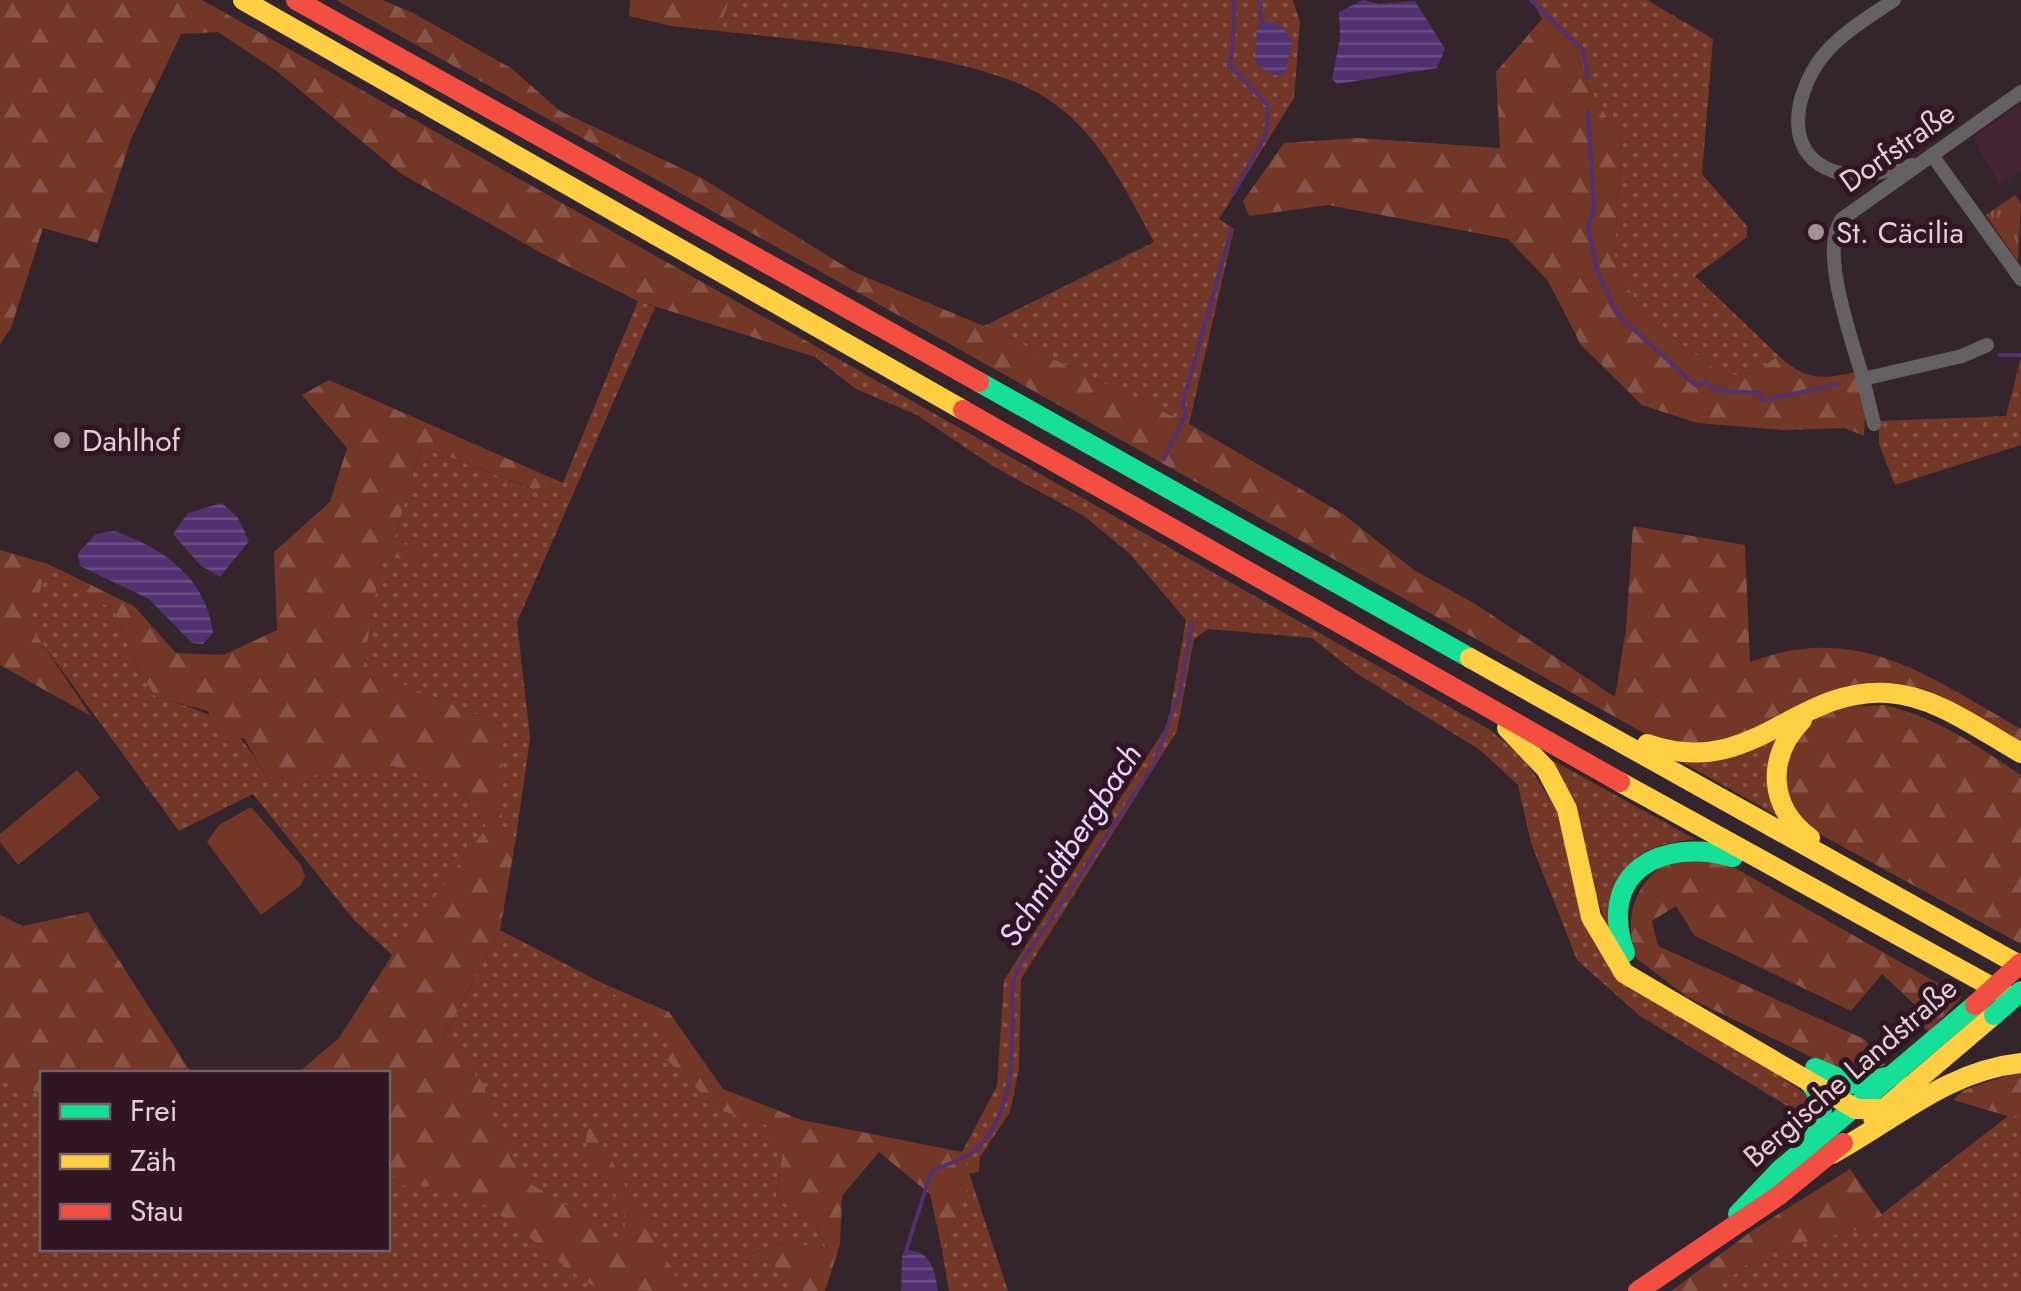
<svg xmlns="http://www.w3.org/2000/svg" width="2021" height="1291" viewBox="0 0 2021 1291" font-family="Jost,sans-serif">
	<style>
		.built { fill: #452535 }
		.grass { fill: url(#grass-dots) }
		.forest { fill: url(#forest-firs) }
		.park { fill: url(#park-tufts) }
		.garden { fill: #733728 }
		.water { fill: url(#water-rules) }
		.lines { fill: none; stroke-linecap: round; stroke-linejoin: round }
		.stream { stroke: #51316f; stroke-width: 4 }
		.street { stroke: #656064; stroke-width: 14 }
		.fast { stroke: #16e098; stroke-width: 20 }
		.slow { stroke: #ffcf43; stroke-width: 20 }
		.jam { stroke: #f24e42; stroke-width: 20 }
		.fast-bridge { stroke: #16e098; stroke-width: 20 }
		.jam-bridge { stroke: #f24e42; stroke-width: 20 }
		.poi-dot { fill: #a4929a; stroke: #301522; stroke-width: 4 }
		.labels { text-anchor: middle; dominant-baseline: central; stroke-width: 10; stroke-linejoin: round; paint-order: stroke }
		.street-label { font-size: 30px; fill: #e1ced6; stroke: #301522 }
		.poi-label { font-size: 30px; fill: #e1ced6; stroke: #301522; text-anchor: start }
		.water-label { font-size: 32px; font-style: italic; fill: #e7d6ff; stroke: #301522 }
	</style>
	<defs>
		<pattern id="grass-dots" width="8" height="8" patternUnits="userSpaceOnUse" patternTransform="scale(2.5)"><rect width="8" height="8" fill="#733728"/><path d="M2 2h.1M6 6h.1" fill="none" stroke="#875346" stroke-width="1.8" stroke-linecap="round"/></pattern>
		<pattern id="forest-firs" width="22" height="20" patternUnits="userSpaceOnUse" patternTransform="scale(2.5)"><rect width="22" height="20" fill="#733728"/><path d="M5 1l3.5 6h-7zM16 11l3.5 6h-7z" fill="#875346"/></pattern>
		<pattern id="park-tufts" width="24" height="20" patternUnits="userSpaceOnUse" patternTransform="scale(2.5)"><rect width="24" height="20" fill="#733728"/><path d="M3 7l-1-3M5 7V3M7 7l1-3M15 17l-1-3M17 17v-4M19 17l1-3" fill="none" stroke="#875346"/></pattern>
		<pattern id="water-rules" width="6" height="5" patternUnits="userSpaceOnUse" patternTransform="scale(2.5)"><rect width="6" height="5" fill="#51316f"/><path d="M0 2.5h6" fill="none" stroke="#6a4e83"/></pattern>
	</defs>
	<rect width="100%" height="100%" fill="#34242c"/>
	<path class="built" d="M 2016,107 L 2021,111 L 2021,171 L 2000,185 L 1973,138 Z"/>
	<g class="grass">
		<path d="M 729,0 L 1293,0 L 1300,22 L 1294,98 L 1219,219 L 1234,229 L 1189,424 L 984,326 L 1154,242 C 1125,189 1099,132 1046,98 C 977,52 804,41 719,31 Z"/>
		<path d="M 1532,0 L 1647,0 L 1713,39 L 1702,174 L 1747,226 L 1747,237 L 1695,276 L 1779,356 L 1752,373 L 1724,376 L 1642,314 L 1614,260 L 1621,141 L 1585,80 L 1573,42 L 1542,19 Z"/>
		<path d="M 638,301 L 655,307 L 517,622 L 530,738 L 516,838 L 502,825 L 502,725 L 363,668 L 382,555 L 429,562 L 395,537 L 421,446 L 532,489 L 563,483 Z"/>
		<path d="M 819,348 L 1490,730 L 1524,758 L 1560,815 L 1603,951 L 1804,1093 L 1814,1103 L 1814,1128 L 1799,1113 L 1640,1016 L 1577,960 L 1531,843 L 1518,785 L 1480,750 L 1356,673 L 1312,638 L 1208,629 L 1194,639 L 1177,731 L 1021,979 L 1019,1069 L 1010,1112 L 980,1157 L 979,1172 L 965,1174 L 962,1152 L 997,1086 L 1004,980 L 1168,724 L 1186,620 L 1130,554 L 1084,516 L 993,466 L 917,415 L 856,389 L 815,357 Z"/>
		<path d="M 2021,357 L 2021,445 L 1895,485 L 1879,444 L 1879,421 L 2006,416 Z"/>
		<path d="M 48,564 L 115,612 L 139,671 L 156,697 C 221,715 235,722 269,781 L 393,765 L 458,786 L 487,827 L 392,955 L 354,920 L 253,794 L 179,831 L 28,624 Z"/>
		<path d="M 1784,730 L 1781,818 L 1677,759 Z"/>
		<path d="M 1539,753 L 1695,839 C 1624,848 1624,867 1610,932 Z"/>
		<path d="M 500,930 L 602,983 L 670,1041 L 719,1110 L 767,1125 L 783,1150 L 776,1198 L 814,1221 L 827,1250 L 787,1242 L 751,1253 L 786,1272 L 803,1291 L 0,1291 L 0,1075 L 42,1095 L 42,1248 L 388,1248 L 388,1143 Z"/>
		<path d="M 2021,1115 L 2021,1291 L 1712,1291 L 1763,1252 L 1865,1227 L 2008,1116 Z"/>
		<path d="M 972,1182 L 1008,1291 L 949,1291 L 942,1250 Z"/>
	</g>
	<g class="forest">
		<path d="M 0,0 L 202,0 L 819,348 L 815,357 L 638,301 L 543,254 L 400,173 L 278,72 L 218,32 L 181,34 L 131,139 L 97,243 L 43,228 L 11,328 L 0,344 Z"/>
		<path d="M 336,0 L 382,0 L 411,12 L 511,68 L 560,111 L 700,177 L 854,272 L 984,326 L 1189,424 L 1343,514 L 1414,570 L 1477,605 L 1615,697 L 1626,629 L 1633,526 L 1745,545 L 1750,662 C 1860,621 1928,677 2021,729 L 2021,748 L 1908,692 L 1721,746 L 1658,741 Z"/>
		<path d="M 630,0 L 729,0 L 719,31 L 671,26 L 629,16 Z"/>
		<path d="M 1542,19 L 1573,42 L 1585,80 L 1621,141 L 1614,260 L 1642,314 L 1724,376 L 1752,373 L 1779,356 C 1805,380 1821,380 1855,372 L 1865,417 L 1864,436 L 1845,428 L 1782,430 L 1697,423 L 1642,405 L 1581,345 L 1548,281 L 1508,239 L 1328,205 L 1249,216 L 1243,201 L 1284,143 L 1358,138 L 1500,148 L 1496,72 Z"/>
		<path d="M 329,380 L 563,483 L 533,489 L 421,446 L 395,537 L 432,563 L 382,556 L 363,668 L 502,725 L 502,825 L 516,838 L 500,930 L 443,1038 L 484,1084 L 487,1102 L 524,1180 L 570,1207 L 607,1236 L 622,1239 C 640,1191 574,1171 588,1128 L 594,1129 L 684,1291 C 665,1291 613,1291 599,1289 C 543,1259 477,1171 407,1188 L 388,1170 L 388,1074 L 298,1073 L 339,1038 L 400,943 L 487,827 L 458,786 L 393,766 L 269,781 L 244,738 L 223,741 L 208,711 L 156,697 L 139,671 L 115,612 L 48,565 L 29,624 L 91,716 L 0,665 L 0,550 L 48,564 L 134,606 L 176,653 L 223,655 L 277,630 L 274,552 L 330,502 L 347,448 L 302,395 Z"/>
		<path d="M 1884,705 C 1937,717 1977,746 2021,775 L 2021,944 L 1814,831 C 1780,804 1773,753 1809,723 C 1829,708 1861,706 1884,705 Z"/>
		<path d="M 1721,860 L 1962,997 L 1929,1032 L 1910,1017 L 1915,1005 L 1882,974 L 1851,1011 L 1695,936 L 1676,906 L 1652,921 L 1658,946 L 1864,1039 L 1885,1065 L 1853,1077 L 1687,997 L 1636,958 C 1624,920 1632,887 1666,863 Z"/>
		<path d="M 88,912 L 190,1071 L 186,1073 L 42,1074 L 42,1095 L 0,1075 L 0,915 L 23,926 Z"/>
		<path d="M 602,983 L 669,1012 L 723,1089 L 802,1120 L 962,1152 L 972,1182 L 942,1250 L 930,1194 L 879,1152 L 842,1196 L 840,1244 L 825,1291 L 803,1291 L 786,1272 L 749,1254 L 787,1242 L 827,1249 L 814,1221 L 776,1198 L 783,1150 L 767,1125 L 719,1110 L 665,1058 L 669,1041 Z"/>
		<path d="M 2021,1071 L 2021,1115 L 2008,1116 L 1953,1100 L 1964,1090 Z"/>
		<path d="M 1850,1169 L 1882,1215 L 1865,1228 L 1763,1252 L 1712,1291 L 1671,1291 L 1753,1230 Z"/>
	</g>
	<path class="park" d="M 2015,195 L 2021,203 L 2018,262 L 1986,215 Z"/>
	<g class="garden">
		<path d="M 77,770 L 100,798 L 18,865 L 0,842 L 0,834 Z"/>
		<path d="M 251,807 L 301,865 L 305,877 L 300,886 L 261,915 L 207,842 L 219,825 Z"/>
	</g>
	<g class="water">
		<path d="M 1363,0 L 1380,4 L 1415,1 L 1445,49 L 1437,68 L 1337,84 L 1332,79 L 1340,39 L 1339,12 Z"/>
		<path d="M 1262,20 L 1282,26 L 1292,41 L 1285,75 L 1273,75 L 1255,63 L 1257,29 Z"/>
		<path d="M 222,503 L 238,518 L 249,541 L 220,577 L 200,565 L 173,534 L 188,513 Z"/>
		<path d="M 114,531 C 164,548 207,579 213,633 L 203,644 L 192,643 L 149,599 L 80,566 L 78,553 L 96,534 Z"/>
		<path d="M 909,1250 C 933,1253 934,1271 938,1291 L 901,1291 L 902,1256 Z"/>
	</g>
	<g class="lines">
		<g class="stream">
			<path d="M 1233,0 C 1236,9 1233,57 1229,65 L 1268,105 L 1266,134 L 1234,193"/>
			<path d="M 1259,0 L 1263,25"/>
			<path d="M 1531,0 L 1583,50 L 1588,77"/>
			<path d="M 1588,111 L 1594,210 L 1588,226 L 1597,270 L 1618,315 L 1695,385 L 1706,382 L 1715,390 L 1759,393 L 1764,400 L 1839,384"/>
			<path d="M 1999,355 L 2021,355"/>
			<path d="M 1164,459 L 1186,414 L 1183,402 L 1231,231"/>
			<path d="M 905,1254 L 931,1172 C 943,1165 962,1160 973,1152 C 1020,1112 1011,1038 1013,983 L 1018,968 L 1153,766 L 1180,691 L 1192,623"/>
		</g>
		<g class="street">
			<path d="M 1894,0 C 1869,17 1841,33 1822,57 C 1793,95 1780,161 1844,174 C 1866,178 1891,170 1912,165"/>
			<path d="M 1932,155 L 2021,279"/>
			<path d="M 1987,345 L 1962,356 L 1863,379 C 1853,342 1818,250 1842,219 L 2021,92"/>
			<path d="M 1863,379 L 1874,424"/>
		</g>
		<g class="fast">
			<path d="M 979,382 L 1470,658"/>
			<path d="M 1625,953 C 1596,872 1661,837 1733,857"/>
			<path d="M 1815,1068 L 1852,1084 L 1896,1075"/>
			<path d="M 1808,1148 C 1823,1124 1829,1105 1809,1082"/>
			<path d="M 1738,1214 L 1781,1169 L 1975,1005"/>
		</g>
		<g class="slow">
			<path d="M 243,0 L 963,410"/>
			<path d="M 1470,658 L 2021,966"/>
			<path d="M 1802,720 C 1766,757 1768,807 1810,838"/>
			<path d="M 1507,728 L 1546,769 L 1567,809 L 1591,917 L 1624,973 L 1856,1109 L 1883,1109"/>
			<path d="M 1647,744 C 1753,781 1793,687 1888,693 C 1936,696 1980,730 2021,753"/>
			<path d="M 1620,782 L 2012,998"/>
			<path d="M 1873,1118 L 1994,1015"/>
			<path d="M 1832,1154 C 1896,1119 1947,1071 2021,1063"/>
		</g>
		<g class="jam">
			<path d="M 296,0 L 979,382"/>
			<path d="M 963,410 L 1620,782"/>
			<path d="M 1638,1291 L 1778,1196 L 1843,1143"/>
		</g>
		<path class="fast-bridge" d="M 1994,1015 L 2021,991"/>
		<path class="jam-bridge" d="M 1975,1005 L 2021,963"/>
	</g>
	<g class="poi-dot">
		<circle cx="1816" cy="232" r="10"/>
		<circle cx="62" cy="440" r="10"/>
	</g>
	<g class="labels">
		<g class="street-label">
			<text transform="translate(1897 147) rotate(-35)">Dorfstraße</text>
			<text transform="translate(1850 1072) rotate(-41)">Bergische Landstraße</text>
		</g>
		<g class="poi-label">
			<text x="1836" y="232">St. Cäcilia</text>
			<text x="82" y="440">Dahlhof</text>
		</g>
		<g class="water-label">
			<text transform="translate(1070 845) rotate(-57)">Schmidtbergbach</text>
		</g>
	</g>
	<rect x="40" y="1071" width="350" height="180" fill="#301522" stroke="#775f6a" stroke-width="2.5"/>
	<rect x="60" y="1104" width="50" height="15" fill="#16e098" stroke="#775f6a" stroke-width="2.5"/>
	<text x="130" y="1121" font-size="30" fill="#e1ced6">Frei</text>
	<rect x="60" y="1154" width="50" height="15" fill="#ffcf43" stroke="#775f6a" stroke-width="2.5"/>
	<text x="130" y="1171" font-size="30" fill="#e1ced6">Zäh</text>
	<rect x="60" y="1204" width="50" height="15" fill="#f24e42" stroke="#775f6a" stroke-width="2.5"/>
	<text x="130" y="1221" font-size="30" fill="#e1ced6">Stau</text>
</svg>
